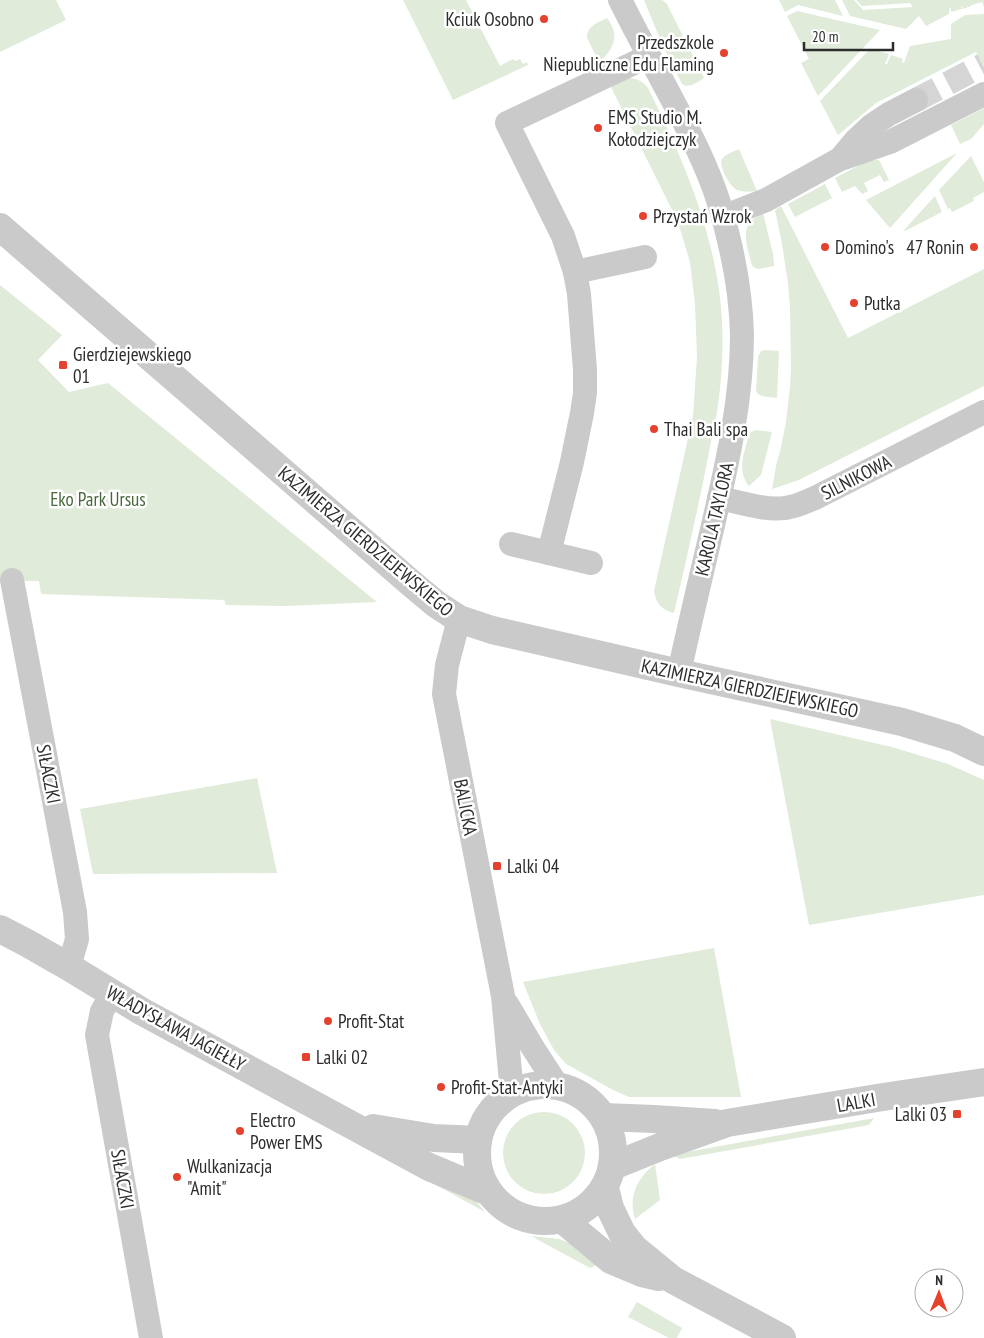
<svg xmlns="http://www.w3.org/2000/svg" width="984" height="1338" viewBox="0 0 984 1338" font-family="'PT Sans Narrow',sans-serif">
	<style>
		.green { fill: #e0ebda }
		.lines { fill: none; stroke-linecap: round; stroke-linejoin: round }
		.minor-tunnel { stroke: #d5d5d5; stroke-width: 24; stroke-dasharray: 24 12; stroke-linecap: butt }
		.minor { stroke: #cacaca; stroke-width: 24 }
		.tertiary { stroke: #cacaca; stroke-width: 28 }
		.poi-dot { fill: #e5422e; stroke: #fff; stroke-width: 2 }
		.labels { text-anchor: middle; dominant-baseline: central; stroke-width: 5; stroke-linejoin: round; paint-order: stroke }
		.poi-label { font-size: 19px; fill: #2d2d2d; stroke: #fff; text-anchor: start }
		.street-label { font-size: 19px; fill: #2d2d2d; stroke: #fff }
		.park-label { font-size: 19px; fill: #48683b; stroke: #fff }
	</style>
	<rect width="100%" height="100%" fill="#fff"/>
	<g class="green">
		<path d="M 0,0 L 56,0 L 66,20 L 0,52 Z"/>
		<path d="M 403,0 L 466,0 L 500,66 L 513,59 L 515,61 L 520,59 L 523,64 L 527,62 L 528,65 L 453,100 Z"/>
		<path d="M 644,0 L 662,0 L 667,4 L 704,78 C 698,82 689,89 682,84 L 663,46 Z"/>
		<path d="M 779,0 L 835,0 L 843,16 L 798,5 L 785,12 Z"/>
		<path d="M 842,0 L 854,0 L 863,10 L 913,7 L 910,3 L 862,6 L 856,0 L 984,0 L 984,7 L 982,2 L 972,5 L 972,4 L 971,6 L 963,9 L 962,6 L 961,6 L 962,9 L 951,12 L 951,8 L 950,7 L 949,14 L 926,26 L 919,16 L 906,29 L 850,16 Z"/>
		<path d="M 797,11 L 880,30 L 818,96 L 801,63 L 809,59 L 787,16 Z"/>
		<path d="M 984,14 L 984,66 L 976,52 L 876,103 L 838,135 L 820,101 L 870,49 L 889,54 L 885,64 L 887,64 L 891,55 L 903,59 L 902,62 L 904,63 L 910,46 L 951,39 L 951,24 L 965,15 Z"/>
		<path d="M 607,18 C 609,21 612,25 613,29 C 618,42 608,55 599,62 L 587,38 C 587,26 597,23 607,18 Z"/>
		<path d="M 626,78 C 635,78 642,80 648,88 C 677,147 704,207 716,272 C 725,317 724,367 717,412 C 714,427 711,442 708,457 C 698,509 686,561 674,613 C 662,610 656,604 654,591 L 693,416 L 697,356 L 695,304 L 690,262 L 678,222 L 609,83 Z"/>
		<path d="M 984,108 L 984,124 L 971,139 L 960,144 L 951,125 Z"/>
		<path d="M 739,149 L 757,191 C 750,192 743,192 737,190 C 730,187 718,165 722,159 C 725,154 735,151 739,149 Z"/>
		<path d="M 957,153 L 890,228 L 866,200 Z"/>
		<path d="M 971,156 L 984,182 L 984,192 L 973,198 L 974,201 L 952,212 L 950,208 L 948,209 L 939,190 Z"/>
		<path d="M 869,160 L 879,160 L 889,180 L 884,182 L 880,175 L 864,183 L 868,191 L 862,194 L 855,186 L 842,192 L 835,178 Z"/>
		<path d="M 825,184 L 832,198 L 795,217 L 788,204 Z"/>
		<path d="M 935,196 L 942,212 L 905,231 L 904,230 Z"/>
		<path d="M 781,206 L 848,338 L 984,269 L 984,386 L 799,480 L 772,489 L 777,461 L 780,452 L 786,422 L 790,387 L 791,369 L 790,307 L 788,283 L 782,244 L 775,210 Z"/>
		<path d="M 763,213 L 773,254 L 774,266 L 758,269 L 753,267 C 750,262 750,256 748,251 C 744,231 744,223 763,213 Z"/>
		<path d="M 0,285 L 62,335 L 38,360 L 69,392 L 108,383 L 377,602 L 285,606 L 226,605 L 224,600 L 41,594 L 39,581 L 0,581 Z"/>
		<path d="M 764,350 L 779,351 L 777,398 C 769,397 759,398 756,391 L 758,357 L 761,351 Z"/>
		<path d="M 756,430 L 772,432 L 761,475 L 749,486 C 736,471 745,451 749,435 L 751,432 Z"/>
		<path d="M 770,719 L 892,747 L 948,764 L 984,780 L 984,895 L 809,925 Z"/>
		<path d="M 257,778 L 277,873 L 93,874 L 80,809 Z"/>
		<path d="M 714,948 L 741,1097 L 629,1097 L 613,1090 L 566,1064 L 554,1050 L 540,1024 L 523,982 Z"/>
		<circle cx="544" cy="1153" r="41"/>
		<path d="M 874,1118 L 869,1125 L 680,1159 L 674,1156 L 687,1152 Z"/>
		<path d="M 655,1164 L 660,1200 L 635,1219 C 628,1197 637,1178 655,1164 Z"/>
		<path d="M 435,1184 L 476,1201 L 485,1212 L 436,1185 Z"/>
		<path d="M 531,1236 L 559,1239 L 570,1243 L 598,1265 L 590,1268 Z"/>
		<path d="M 637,1302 L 682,1328 L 677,1338 L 669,1338 L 628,1317 Z"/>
	</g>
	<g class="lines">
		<path class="minor-tunnel" d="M 916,100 L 983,65"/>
		<g class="minor">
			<path d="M 620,0 C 637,34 655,67 673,101 C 690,133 707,166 718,200 C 731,242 741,291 742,335 C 742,398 728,460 714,521 C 702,572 690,622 679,673"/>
			<path d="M 841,159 L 890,142 L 984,94"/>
			<path d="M 723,217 L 766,200 L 840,159 L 856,140 L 871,126 L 889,114 L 916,100"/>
			<path d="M 575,272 L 645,257"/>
			<path d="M 719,498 C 739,502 765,511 785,508 C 796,507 805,502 815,498 L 984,412"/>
			<path d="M 511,544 L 549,553"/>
			<path d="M 591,563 L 549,553 L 572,462 L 582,413 L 585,393 L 585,370 L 579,294 L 575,272 L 563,236 L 507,123 L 649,56"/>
			<path d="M 12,580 L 75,912 L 77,939 L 69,967"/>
			<path d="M 459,619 L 447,665 L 444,694 L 503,996 L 512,1093"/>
			<path d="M 112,994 L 102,1011 L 97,1035 L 151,1338"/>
			<path d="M 507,1004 L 533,1048 L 557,1085"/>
		</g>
		<g class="tertiary">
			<path d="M 0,227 L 412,584 L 436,604 L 459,619 L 492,630 L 679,673 L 902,722 L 955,738 L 984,752"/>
			<path d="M 0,929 L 27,943 L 69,967 L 141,1011 L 429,1167 L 489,1192"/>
			<circle cx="545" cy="1153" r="68"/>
			<path d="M 604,1117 L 654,1119 L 715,1123"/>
			<path d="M 373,1128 L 434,1138 L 478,1140"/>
			<path d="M 613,1166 L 660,1147 L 727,1123 L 883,1097 L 984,1082"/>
			<path d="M 605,1188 L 610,1208 L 622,1233 L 634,1248 L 673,1280 L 782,1338"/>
			<path d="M 563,1220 L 611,1260 L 642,1273 L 659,1277"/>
		</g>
	</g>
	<g class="poi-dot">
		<circle cx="544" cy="19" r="5"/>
		<circle cx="724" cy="53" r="5"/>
		<circle cx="598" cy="128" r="5"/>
		<circle cx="643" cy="216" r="5"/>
		<circle cx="825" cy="247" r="5"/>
		<circle cx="974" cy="247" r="5"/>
		<circle cx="854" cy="303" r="5"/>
		<rect x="58" y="360" width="10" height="10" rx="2.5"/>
		<circle cx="654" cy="429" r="5"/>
		<rect x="492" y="861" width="10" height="10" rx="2.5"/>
		<circle cx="328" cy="1021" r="5"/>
		<rect x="301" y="1052" width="10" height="10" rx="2.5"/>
		<circle cx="441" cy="1087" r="5"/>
		<rect x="952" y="1109" width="10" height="10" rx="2.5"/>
		<circle cx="240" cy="1131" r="5"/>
		<circle cx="177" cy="1177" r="5"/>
	</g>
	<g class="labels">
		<g class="poi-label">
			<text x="534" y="19" text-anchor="end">Kciuk Osobno</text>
			<text x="714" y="42" text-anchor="end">Przedszkole<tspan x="714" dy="22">Niepubliczne Edu Flaming</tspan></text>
			<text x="608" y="117">EMS Studio M.<tspan x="608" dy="22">Kołodziejczyk</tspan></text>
			<text x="653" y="216">Przystań Wzrok</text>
			<text x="835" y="247">Domino's</text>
			<text x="964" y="247" text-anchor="end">47 Ronin</text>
			<text x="864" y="303">Putka</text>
			<text x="73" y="354">Gierdziejewskiego<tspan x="73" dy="22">01</tspan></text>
			<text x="664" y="429">Thai Bali spa</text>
			<text x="507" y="866">Lalki 04</text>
			<text x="338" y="1021">Profit-Stat</text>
			<text x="316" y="1057">Lalki 02</text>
			<text x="451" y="1087">Profit-Stat-Antyki</text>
			<text x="947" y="1114" text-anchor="end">Lalki 03</text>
			<text x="250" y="1120">Electro<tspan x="250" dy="22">Power EMS</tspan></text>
			<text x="187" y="1166">Wulkanizacja<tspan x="187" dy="22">"Amit"</tspan></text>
		</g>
		<g class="street-label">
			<text transform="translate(856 477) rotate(-27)">SILNIKOWA</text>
			<text transform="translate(714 519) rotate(-77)">KAROLA TAYLORA</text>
			<text transform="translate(366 541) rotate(40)">KAZIMIERZA GIERDZIEJEWSKIEGO</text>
			<text transform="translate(750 688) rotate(12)">KAZIMIERZA GIERDZIEJEWSKIEGO</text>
			<text transform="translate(49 774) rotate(79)">SIŁACZKI</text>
			<text transform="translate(466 807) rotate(79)">BALICKA</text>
			<text transform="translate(176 1028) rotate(29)">WŁADYSŁAWA JAGIEŁŁY</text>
			<text transform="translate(856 1102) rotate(-10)">LALKI</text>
			<text transform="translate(123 1179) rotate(80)">SIŁACZKI</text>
		</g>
		<g class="park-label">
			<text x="98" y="499">Eko Park Ursus</text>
		</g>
	</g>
	<g transform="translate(939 1293) rotate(1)"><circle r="24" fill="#ffffff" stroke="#ababab"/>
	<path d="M0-4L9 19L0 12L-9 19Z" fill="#e5422e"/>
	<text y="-8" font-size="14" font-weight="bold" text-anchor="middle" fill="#2d2d2d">N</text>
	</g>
	<path d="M804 42v8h89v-8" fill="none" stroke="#2d2d2d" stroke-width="2.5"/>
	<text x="812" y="42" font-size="15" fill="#2d2d2d" stroke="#ffffff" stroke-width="4" paint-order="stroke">20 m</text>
</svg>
